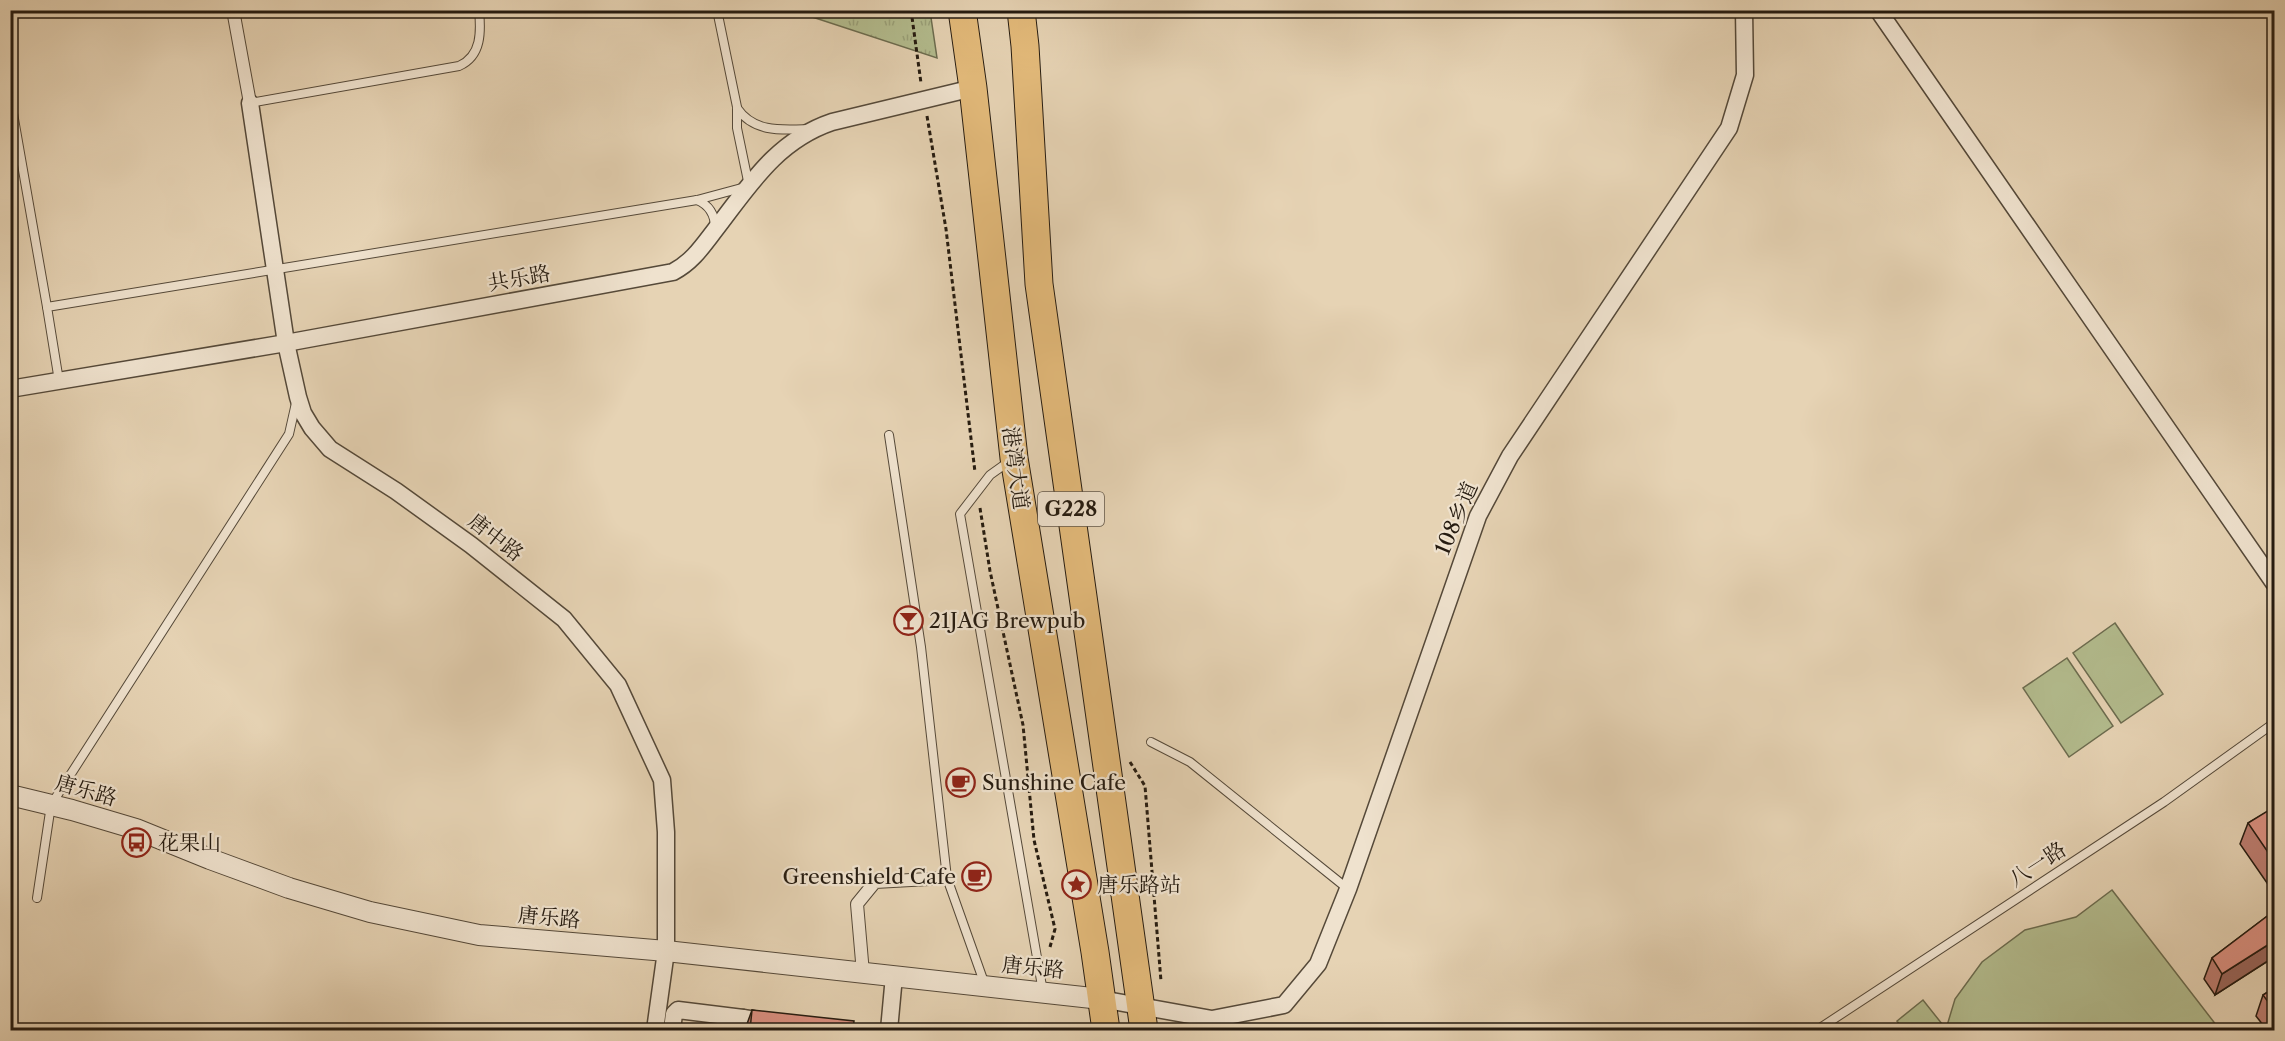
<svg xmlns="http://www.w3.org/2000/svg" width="2285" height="1041" viewBox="0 0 2285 1041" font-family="'Libre Caslon Text','Noto Serif SC',serif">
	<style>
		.grass { fill: url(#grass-tufts); stroke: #6c6c4f; stroke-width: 1.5 }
		.pitch { fill: #b3bc8e; stroke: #6c6c4f; stroke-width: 1.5 }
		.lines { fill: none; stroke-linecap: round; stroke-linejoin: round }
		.service-casing { stroke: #554939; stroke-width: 10 }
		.pedestrian-casing { stroke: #554939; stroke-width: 14 }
		.minor-casing { stroke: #554939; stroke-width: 19 }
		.tertiary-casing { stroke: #554939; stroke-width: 22 }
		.trunk-casing { stroke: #251b10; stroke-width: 29 }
		.path { stroke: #251b10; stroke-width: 3; stroke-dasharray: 4.5 3; stroke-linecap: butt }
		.service { stroke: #efe2ce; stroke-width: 8 }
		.pedestrian { stroke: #efe2ce; stroke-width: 12 }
		.minor { stroke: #efe2ce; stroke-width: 16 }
		.tertiary { stroke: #efe2ce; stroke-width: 20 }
		.trunk { stroke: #e3ba7a; stroke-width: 27 }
		.wall { fill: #bd7d70; stroke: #251b10; stroke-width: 1.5 }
		.shaded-wall { fill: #9a665b; stroke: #251b10; stroke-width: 1.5 }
		.building { fill: #dc9182; stroke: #251b10; stroke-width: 1.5 }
		.labels { text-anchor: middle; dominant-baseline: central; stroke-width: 4.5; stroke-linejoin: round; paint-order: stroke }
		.shield { fill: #efe2ce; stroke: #625749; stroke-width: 1.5 }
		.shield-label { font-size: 20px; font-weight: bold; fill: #251b10 }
		.street-label { font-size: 21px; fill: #251b10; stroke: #efe2ce }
		.poi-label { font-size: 21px; fill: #251b10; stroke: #efe2ce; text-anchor: start }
	</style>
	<defs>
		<pattern id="grass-tufts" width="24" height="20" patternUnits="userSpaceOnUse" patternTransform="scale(1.5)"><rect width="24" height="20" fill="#b3bc8e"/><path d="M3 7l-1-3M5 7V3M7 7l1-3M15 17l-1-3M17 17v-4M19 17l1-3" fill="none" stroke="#9aa179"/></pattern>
	</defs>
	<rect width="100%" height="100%" fill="#e6d3b4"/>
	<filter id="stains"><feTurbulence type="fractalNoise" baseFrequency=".00333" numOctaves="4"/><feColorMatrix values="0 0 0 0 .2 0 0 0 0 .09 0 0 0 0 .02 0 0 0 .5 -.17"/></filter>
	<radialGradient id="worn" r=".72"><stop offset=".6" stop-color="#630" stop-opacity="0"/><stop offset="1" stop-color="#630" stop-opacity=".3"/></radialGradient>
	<path class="grass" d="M 794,11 L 930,11 L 937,58 Z"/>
	<g class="pitch">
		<path d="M 2115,623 L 2163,694 L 2121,723 L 2073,653 Z"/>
		<path d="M 2067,658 L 2113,726 L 2069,757 L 2023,688 Z"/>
		<path d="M 2112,890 L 2220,1030 L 1904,1030 L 1897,1021 L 1923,1000 L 1946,1029 L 1955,999 L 1982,962 L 2025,930 L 2076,917 Z"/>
	</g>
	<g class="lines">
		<defs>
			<g id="service">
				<path d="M 10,96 L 47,307"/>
				<path d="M 250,103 L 459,66 C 482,56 481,31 479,10"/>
				<path d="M 737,108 C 754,133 782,130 809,129"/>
				<path d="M 697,200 C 709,205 715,215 715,228"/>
				<path d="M 59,381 L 47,307 L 697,200 L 749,186 L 737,128 L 737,107 L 717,10"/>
				<path d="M 889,435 L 921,647 L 947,878 L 985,985"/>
				<path d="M 1011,460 L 990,475 L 960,514 L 1043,992"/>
				<path d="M 1151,742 L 1190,762 L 1348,889"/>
				<path d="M 37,898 L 51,805 L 289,434 L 296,403"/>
				<path d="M 1817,1030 L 2164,802 L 2274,723"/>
			</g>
			<g id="pedestrian">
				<path d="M 233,10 L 250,103"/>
				<path d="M 863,973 L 857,904 L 875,882 L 947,878"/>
			</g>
			<g id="minor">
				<path d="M 1878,10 L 2274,583"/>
				<path d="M 250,103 L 286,343 L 298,397 L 303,413 L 312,428 L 330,449 L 396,491 L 471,545 L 564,619 L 618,685 L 662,780 L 666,832 L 666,951 L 655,1030"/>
				<path d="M 10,389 L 286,343 L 673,272 C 692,262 702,247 715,230 C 749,186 776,141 832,122 L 973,88"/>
				<path d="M 1101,999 L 1212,1019 L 1284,1005 L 1318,964 L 1348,889 L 1478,516 L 1510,456 L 1729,128 L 1745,75 L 1744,10"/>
				<path d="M 672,1030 L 674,1014 L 678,1010 L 743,1018"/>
				<path d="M 739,1030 L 743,1018 L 771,1022"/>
				<path d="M 889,1030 L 894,976"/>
			</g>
			<path id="tertiary" d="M 10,795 L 72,810 L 136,829 L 210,859 L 289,888 L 370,912 L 479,935 L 666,951 L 1101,999"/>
			<g id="trunk">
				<path d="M 962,10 L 973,88 L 1014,458 L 1095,952 L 1106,1030"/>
				<path d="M 1021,10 L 1025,46 L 1039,284 L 1144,1030"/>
			</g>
		</defs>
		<use href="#service" class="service-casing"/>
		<use href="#pedestrian" class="pedestrian-casing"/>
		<use href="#minor" class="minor-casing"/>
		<use href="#tertiary" class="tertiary-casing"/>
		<use href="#trunk" class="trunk-casing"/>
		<g class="path">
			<path d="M 911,10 L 921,83"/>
			<path d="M 927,116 L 946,229 L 975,472"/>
			<path d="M 980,508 L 990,571 L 1023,725 L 1034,840 L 1055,929 L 1050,947"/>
			<path d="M 1130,762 L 1145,786 L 1161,981"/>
		</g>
		<use href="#service" class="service"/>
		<use href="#pedestrian" class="pedestrian"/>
		<use href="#minor" class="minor"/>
		<use href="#tertiary" class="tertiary"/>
		<use href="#trunk" class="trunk"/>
	</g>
	<g class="wall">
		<path d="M 2274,808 L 2274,893 L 2240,844 L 2248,823 Z"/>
		<path d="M 2274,911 L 2274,957 L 2215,995 L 2204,979 L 2212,958 Z"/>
		<path d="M 2274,988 L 2274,1027 L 2269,1030 L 2267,1030 L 2256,1016 L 2263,995 Z"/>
		<path d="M 752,1010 L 853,1030 L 746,1030 L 747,1024 Z"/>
	</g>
	<g class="shaded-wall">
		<path d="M 2274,941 L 2274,957 L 2215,995 L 2222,974 Z"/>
		<path d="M 2274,1012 L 2274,1027 L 2268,1030 Z"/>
	</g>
	<g class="building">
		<path d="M 2274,807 L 2274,861 L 2248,823 Z"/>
		<path d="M 2274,911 L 2274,941 L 2222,974 L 2212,958 Z"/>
		<path d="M 2274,988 L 2274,1010 L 2263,995 Z"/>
		<path d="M 752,1010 L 854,1021 L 853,1030 L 750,1030 Z"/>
	</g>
	<defs>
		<symbol id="bar-ring" viewBox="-11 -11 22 22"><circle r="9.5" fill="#efe2ce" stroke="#8f2418" stroke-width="1.5"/><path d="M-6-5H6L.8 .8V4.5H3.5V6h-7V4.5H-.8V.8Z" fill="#8f2418"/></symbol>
		<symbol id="cafe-ring" viewBox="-11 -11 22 22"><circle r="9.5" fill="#efe2ce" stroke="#8f2418" stroke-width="1.5"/><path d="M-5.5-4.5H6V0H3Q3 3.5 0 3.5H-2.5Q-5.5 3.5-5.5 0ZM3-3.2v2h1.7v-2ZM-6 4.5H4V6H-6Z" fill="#8f2418"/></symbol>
		<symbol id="bus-ring" viewBox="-11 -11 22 22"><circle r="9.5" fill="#efe2ce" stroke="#8f2418" stroke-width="1.5"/><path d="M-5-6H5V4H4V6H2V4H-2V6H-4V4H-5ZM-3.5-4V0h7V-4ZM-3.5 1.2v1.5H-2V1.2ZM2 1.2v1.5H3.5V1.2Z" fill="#8f2418"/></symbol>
		<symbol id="sight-ring" viewBox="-11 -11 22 22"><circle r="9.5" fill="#efe2ce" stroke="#8f2418" stroke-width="1.5"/><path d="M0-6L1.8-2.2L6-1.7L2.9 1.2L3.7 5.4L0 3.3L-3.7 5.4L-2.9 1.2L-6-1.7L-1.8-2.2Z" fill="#8f2418"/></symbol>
	</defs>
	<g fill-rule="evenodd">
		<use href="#bar-ring" x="892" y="604" width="33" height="33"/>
		<use href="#cafe-ring" x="944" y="766" width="33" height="33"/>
		<use href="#bus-ring" x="120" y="826" width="33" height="33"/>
		<use href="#cafe-ring" x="960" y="860" width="33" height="33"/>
		<use href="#sight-ring" x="1060" y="868" width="33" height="33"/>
	</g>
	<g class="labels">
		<rect class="shield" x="1038" y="492" width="66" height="34" rx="4.5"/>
		<g class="shield-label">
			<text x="1071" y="509">G228</text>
		</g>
		<g class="street-label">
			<text transform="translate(519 278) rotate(-10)">共乐路</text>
			<text transform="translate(1016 468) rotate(82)">港湾大道</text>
			<text transform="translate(1456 518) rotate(-67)">108乡道</text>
			<text transform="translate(496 537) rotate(38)">唐中路</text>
			<text transform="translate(86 790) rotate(16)">唐乐路</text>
			<text transform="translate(2037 864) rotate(-33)">八一路</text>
			<text transform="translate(549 917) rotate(5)">唐乐路</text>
			<text transform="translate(1033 967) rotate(6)">唐乐路</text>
		</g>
		<g class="poi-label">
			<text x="929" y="620">21JAG Brewpub</text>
			<text x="982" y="782">Sunshine Cafe</text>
			<text x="158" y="842">花果山</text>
			<text x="956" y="876" text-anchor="end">Greenshield Cafe</text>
			<text x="1097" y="884">唐乐路站</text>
		</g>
	</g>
	<rect width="2285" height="1041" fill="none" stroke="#e6d3b4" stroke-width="36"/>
	<rect x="12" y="12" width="2261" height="1017" fill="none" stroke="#251b10" stroke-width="3"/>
	<rect x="18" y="18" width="2249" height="1005" fill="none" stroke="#251b10" stroke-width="1.5"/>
	<rect width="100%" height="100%" filter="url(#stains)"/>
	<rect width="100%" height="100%" fill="url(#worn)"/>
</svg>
